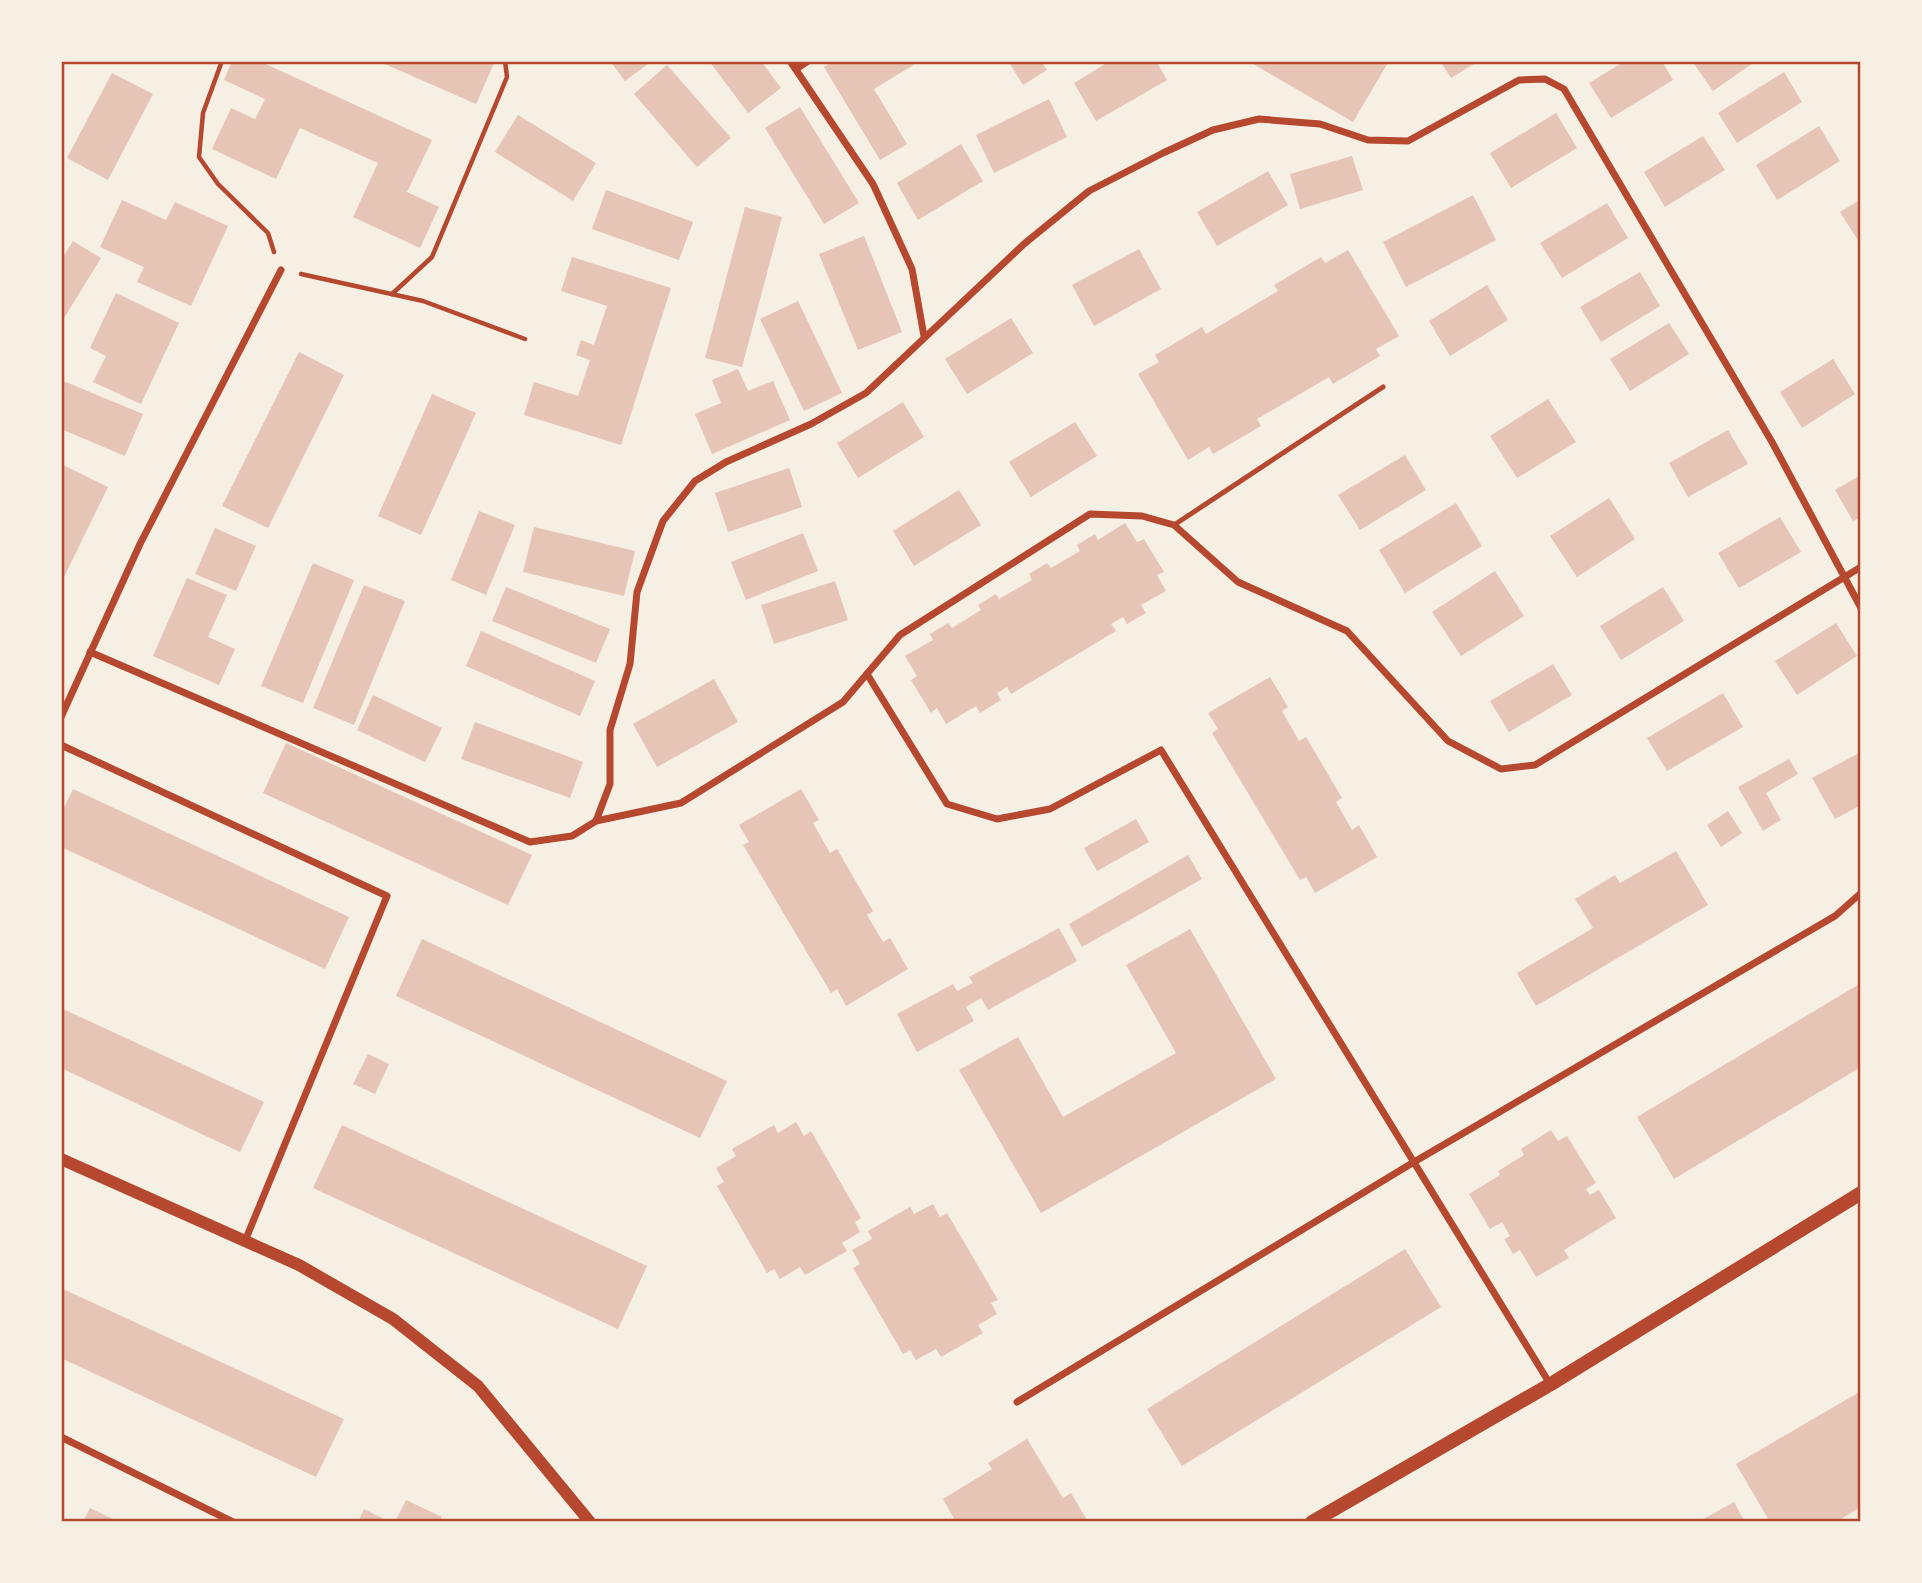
<svg xmlns="http://www.w3.org/2000/svg" width="1922" height="1583" viewBox="0 0 1922 1583" font-family="Poppins,sans-serif">
	<style>
		.building { fill: #e6c5b7 }
		.lines { fill: none; stroke-linecap: round; stroke-linejoin: round }
		.path { stroke: #b5482f; stroke-width: 4.5 }
		.service { stroke: #b5482f; stroke-width: 5 }
		.minor { stroke: #b5482f; stroke-width: 7 }
		.tertiary { stroke: #b5482f; stroke-width: 12 }
		.secondary { stroke: #b5482f; stroke-width: 14 }
		.neatline { fill: none; stroke: #b5482f; stroke-width: 2.5 }
	</style>
	<rect width="100%" height="100%" fill="#f6efe4"/>
	<g class="building">
		<path d="M 232,61 L 259,61 L 432,140 L 407,192 L 439,207 L 420,248 L 353,217 L 378,163 L 300,128 L 276,179 L 212,149 L 231,108 L 255,119 L 265,99 L 224,80 Z"/>
		<path d="M 378,61 L 495,61 L 476,104 Z"/>
		<path d="M 610,61 L 652,61 L 625,81 Z"/>
		<path d="M 709,61 L 761,61 L 781,88 L 748,113 Z"/>
		<path d="M 834,61 L 920,61 L 874,89 L 907,144 L 880,160 L 824,67 Z"/>
		<path d="M 1008,61 L 1041,61 L 1047,70 L 1023,85 Z"/>
		<path d="M 1110,61 L 1156,61 L 1167,80 L 1096,121 L 1074,83 Z"/>
		<path d="M 1248,61 L 1389,61 L 1353,122 Z"/>
		<path d="M 1440,61 L 1479,61 L 1451,78 Z"/>
		<path d="M 1625,61 L 1662,61 L 1673,80 L 1611,118 L 1589,83 Z"/>
		<path d="M 1692,61 L 1756,61 L 1713,91 Z"/>
		<path d="M 667,65 L 731,138 L 697,167 L 634,94 Z"/>
		<path d="M 1784,72 L 1802,102 L 1737,143 L 1718,113 Z"/>
		<path d="M 112,73 L 153,94 L 108,180 L 67,158 Z"/>
		<path d="M 1049,99 L 1067,137 L 994,173 L 976,135 Z"/>
		<path d="M 800,107 L 859,203 L 824,224 L 765,128 Z"/>
		<path d="M 1556,113 L 1577,148 L 1511,188 L 1490,153 Z"/>
		<path d="M 518,115 L 596,163 L 573,201 L 495,152 Z"/>
		<path d="M 1819,126 L 1840,161 L 1777,200 L 1756,165 Z"/>
		<path d="M 1703,136 L 1725,170 L 1665,207 L 1644,172 Z"/>
		<path d="M 961,144 L 983,181 L 918,220 L 897,183 Z"/>
		<path d="M 1352,156 L 1363,190 L 1300,209 L 1290,174 Z"/>
		<path d="M 1268,171 L 1288,205 L 1217,246 L 1197,212 Z"/>
		<path d="M 606,190 L 693,222 L 679,260 L 592,229 Z"/>
		<path d="M 1473,195 L 1496,240 L 1406,287 L 1383,242 Z"/>
		<path d="M 1861,199 L 1861,245 L 1840,212 Z"/>
		<path d="M 122,200 L 166,220 L 175,202 L 228,226 L 191,306 L 137,282 L 144,267 L 100,247 Z"/>
		<path d="M 1607,203 L 1628,238 L 1562,278 L 1540,243 Z"/>
		<path d="M 745,207 L 782,217 L 742,367 L 705,358 Z"/>
		<path d="M 864,236 L 902,332 L 858,350 L 819,254 Z"/>
		<path d="M 73,241 L 101,258 L 61,323 L 61,260 Z"/>
		<path d="M 1139,249 L 1161,289 L 1094,326 L 1072,285 Z"/>
		<path d="M 1348,250 L 1399,336 L 1376,349 L 1380,356 L 1333,384 L 1329,377 L 1257,419 L 1261,426 L 1213,454 L 1209,447 L 1188,460 L 1138,374 L 1159,362 L 1155,355 L 1202,327 L 1206,334 L 1278,291 L 1274,285 L 1321,257 L 1325,263 Z"/>
		<path d="M 572,257 L 671,288 L 621,445 L 524,415 L 534,382 L 578,396 L 590,360 L 576,355 L 581,340 L 594,345 L 607,306 L 561,291 Z"/>
		<path d="M 1640,272 L 1660,306 L 1601,342 L 1580,307 Z"/>
		<path d="M 1487,285 L 1508,320 L 1450,356 L 1429,321 Z"/>
		<path d="M 116,293 L 179,323 L 141,404 L 93,382 L 106,356 L 90,348 Z"/>
		<path d="M 798,301 L 842,393 L 804,411 L 760,319 Z"/>
		<path d="M 1011,318 L 1033,353 L 967,394 L 945,359 Z"/>
		<path d="M 1669,323 L 1689,354 L 1630,391 L 1610,359 Z"/>
		<path d="M 299,352 L 344,375 L 268,528 L 222,506 Z"/>
		<path d="M 1833,359 L 1855,394 L 1802,428 L 1780,392 Z"/>
		<path d="M 738,369 L 748,391 L 773,381 L 790,420 L 712,454 L 695,414 L 721,403 L 712,380 Z"/>
		<path d="M 61,380 L 143,414 L 125,456 L 61,429 Z"/>
		<path d="M 432,394 L 476,413 L 421,535 L 378,516 Z"/>
		<path d="M 1548,399 L 1576,442 L 1517,478 L 1490,436 Z"/>
		<path d="M 903,402 L 924,437 L 858,478 L 837,443 Z"/>
		<path d="M 1075,422 L 1097,456 L 1031,497 L 1009,462 Z"/>
		<path d="M 1728,430 L 1748,464 L 1688,497 L 1669,463 Z"/>
		<path d="M 1405,455 L 1426,490 L 1360,530 L 1338,495 Z"/>
		<path d="M 61,464 L 108,487 L 61,583 Z"/>
		<path d="M 789,468 L 802,507 L 728,532 L 715,493 Z"/>
		<path d="M 1861,475 L 1861,517 L 1853,521 L 1835,490 Z"/>
		<path d="M 959,490 L 981,525 L 914,566 L 893,531 Z"/>
		<path d="M 1609,498 L 1635,539 L 1577,577 L 1550,536 Z"/>
		<path d="M 1456,503 L 1482,546 L 1405,593 L 1379,550 Z"/>
		<path d="M 479,511 L 515,525 L 486,595 L 451,580 Z"/>
		<path d="M 1780,517 L 1801,552 L 1739,588 L 1718,553 Z"/>
		<path d="M 1125,523 L 1137,542 L 1144,539 L 1164,572 L 1157,575 L 1166,591 L 1141,605 L 1146,613 L 1127,624 L 1123,617 L 1111,624 L 1116,631 L 1011,694 L 1007,687 L 997,693 L 1001,700 L 980,713 L 976,706 L 946,724 L 937,708 L 931,713 L 911,680 L 917,676 L 905,656 L 933,640 L 930,634 L 948,623 L 952,628 L 981,610 L 978,605 L 996,594 L 999,599 L 1032,580 L 1029,574 L 1047,563 L 1051,568 L 1080,551 L 1077,545 L 1095,534 L 1098,540 Z"/>
		<path d="M 534,527 L 635,551 L 624,596 L 523,572 Z"/>
		<path d="M 215,528 L 256,546 L 236,591 L 195,574 Z"/>
		<path d="M 803,533 L 818,571 L 746,600 L 731,562 Z"/>
		<path d="M 313,563 L 354,580 L 303,703 L 261,686 Z"/>
		<path d="M 1495,571 L 1524,616 L 1461,656 L 1432,612 Z"/>
		<path d="M 187,578 L 227,595 L 208,637 L 235,649 L 219,685 L 153,656 Z"/>
		<path d="M 835,581 L 848,620 L 774,644 L 761,605 Z"/>
		<path d="M 364,585 L 405,601 L 354,725 L 313,708 Z"/>
		<path d="M 506,587 L 610,629 L 596,663 L 492,621 Z"/>
		<path d="M 1663,587 L 1684,621 L 1621,660 L 1600,626 Z"/>
		<path d="M 1836,623 L 1857,656 L 1797,695 L 1775,661 Z"/>
		<path d="M 481,631 L 595,681 L 580,716 L 466,666 Z"/>
		<path d="M 1553,664 L 1572,695 L 1509,732 L 1490,701 Z"/>
		<path d="M 1270,677 L 1288,707 L 1282,711 L 1299,741 L 1306,737 L 1342,798 L 1336,802 L 1352,830 L 1359,825 L 1377,857 L 1315,893 L 1306,877 L 1300,880 L 1212,733 L 1218,729 L 1208,713 Z"/>
		<path d="M 714,679 L 738,722 L 657,767 L 633,724 Z"/>
		<path d="M 1723,693 L 1743,727 L 1667,771 L 1647,738 Z"/>
		<path d="M 373,695 L 442,728 L 425,762 L 357,730 Z"/>
		<path d="M 475,722 L 583,762 L 570,798 L 461,759 Z"/>
		<path d="M 286,743 L 532,855 L 508,905 L 263,793 Z"/>
		<path d="M 1861,752 L 1861,805 L 1835,819 L 1812,778 Z"/>
		<path d="M 1789,759 L 1798,774 L 1766,793 L 1781,820 L 1763,831 L 1738,787 Z"/>
		<path d="M 73,789 L 349,917 L 325,969 L 61,847 L 61,814 Z"/>
		<path d="M 801,789 L 819,820 L 813,823 L 830,853 L 837,849 L 873,911 L 867,915 L 883,942 L 890,938 L 908,969 L 846,1006 L 837,989 L 831,993 L 743,845 L 749,842 L 739,825 Z"/>
		<path d="M 1728,811 L 1742,833 L 1721,847 L 1707,825 Z"/>
		<path d="M 1136,819 L 1149,842 L 1097,871 L 1084,848 Z"/>
		<path d="M 1676,851 L 1708,905 L 1536,1006 L 1517,973 L 1593,928 L 1575,899 L 1615,875 L 1620,883 Z"/>
		<path d="M 1188,855 L 1202,879 L 1082,947 L 1069,924 Z"/>
		<path d="M 1059,928 L 1077,961 L 988,1010 L 981,998 L 966,1007 L 974,1021 L 917,1052 L 897,1014 L 953,984 L 957,991 L 973,983 L 969,977 Z"/>
		<path d="M 1190,929 L 1276,1079 L 1041,1213 L 959,1070 L 1018,1037 L 1063,1117 L 1176,1053 L 1126,965 Z"/>
		<path d="M 422,939 L 727,1081 L 700,1138 L 396,996 Z"/>
		<path d="M 1861,983 L 1861,1067 L 1674,1179 L 1637,1117 Z"/>
		<path d="M 61,1008 L 264,1102 L 240,1152 L 61,1068 Z"/>
		<path d="M 368,1054 L 389,1064 L 375,1094 L 353,1084 Z"/>
		<path d="M 796,1122 L 804,1136 L 811,1131 L 861,1218 L 855,1222 L 860,1232 L 842,1243 L 847,1251 L 805,1275 L 800,1267 L 780,1279 L 774,1269 L 767,1273 L 717,1186 L 724,1182 L 716,1168 L 736,1156 L 732,1149 L 774,1125 L 778,1133 Z"/>
		<path d="M 342,1125 L 647,1266 L 618,1329 L 313,1188 Z"/>
		<path d="M 1551,1130 L 1558,1141 L 1567,1136 L 1596,1183 L 1586,1189 L 1590,1195 L 1599,1190 L 1616,1218 L 1564,1250 L 1569,1258 L 1536,1277 L 1520,1250 L 1513,1254 L 1504,1239 L 1510,1236 L 1502,1222 L 1490,1229 L 1469,1194 L 1500,1175 L 1498,1171 L 1524,1155 L 1521,1149 Z"/>
		<path d="M 933,1204 L 940,1217 L 947,1213 L 998,1300 L 991,1303 L 997,1314 L 978,1325 L 983,1333 L 941,1357 L 936,1349 L 916,1360 L 910,1350 L 903,1354 L 853,1268 L 860,1264 L 852,1250 L 872,1239 L 868,1231 L 910,1207 L 914,1214 Z"/>
		<path d="M 1405,1249 L 1441,1307 L 1182,1466 L 1147,1409 Z"/>
		<path d="M 61,1288 L 344,1419 L 316,1477 L 61,1358 Z"/>
		<path d="M 1861,1391 L 1861,1507 L 1836,1522 L 1770,1522 L 1736,1464 Z"/>
		<path d="M 1027,1439 L 1063,1498 L 1071,1493 L 1088,1522 L 956,1522 L 943,1499 L 992,1469 L 988,1463 Z"/>
		<path d="M 406,1500 L 442,1517 L 439,1522 L 395,1522 Z"/>
		<path d="M 1734,1502 L 1745,1522 L 1698,1522 Z"/>
		<path d="M 90,1508 L 119,1522 L 83,1522 Z"/>
		<path d="M 364,1509 L 390,1522 L 358,1522 Z"/>
	</g>
	<g class="lines">
		<g class="path">
			<path d="M 222,61 L 203,113 L 199,157 L 218,184 L 268,233 L 274,252"/>
			<path d="M 301,274 L 423,301 L 525,339"/>
			<path d="M 392,294 L 432,257 L 507,77 L 505,61"/>
		</g>
		<path class="service" d="M 1174,525 L 1383,387"/>
		<g class="minor">
			<path d="M 790,61 L 873,184 L 912,269 L 924,336"/>
			<path d="M 796,69 L 808,61"/>
			<path d="M 90,652 L 530,842 L 572,836 L 596,821 L 610,784 L 610,730 L 630,664 L 637,592 L 663,521 L 695,481 L 726,462 L 811,424 L 866,393 L 1024,244 L 1089,191 L 1163,153 L 1213,130 L 1259,119 L 1320,124 L 1368,140 L 1408,141 L 1519,80 L 1545,79 L 1564,89 L 1772,442 L 1861,608"/>
			<path d="M 867,674 L 947,804 L 997,819 L 1050,809 L 1161,750 L 1550,1384"/>
			<path d="M 61,717 L 140,544 L 281,270"/>
			<path d="M 61,745 L 387,896 L 245,1241"/>
			<path d="M 596,821 L 681,803 L 843,702 L 900,635 L 1090,514 L 1142,516 L 1174,525 L 1238,582 L 1347,631 L 1448,741 L 1501,769 L 1535,765 L 1861,567"/>
			<path d="M 1017,1402 L 1414,1162 L 1835,916 L 1861,893"/>
			<path d="M 61,1437 L 233,1522"/>
		</g>
		<path class="tertiary" d="M 61,1159 L 299,1265 L 393,1319 L 478,1386 L 590,1522"/>
		<path class="secondary" d="M 1312,1522 L 1551,1384 L 1861,1193"/>
	</g>
	<rect width="1922" height="1583" fill="none" stroke="#f6efe4" stroke-width="126"/>
	<rect x="63" y="63" width="1796" height="1457" class="neatline"/>
</svg>
